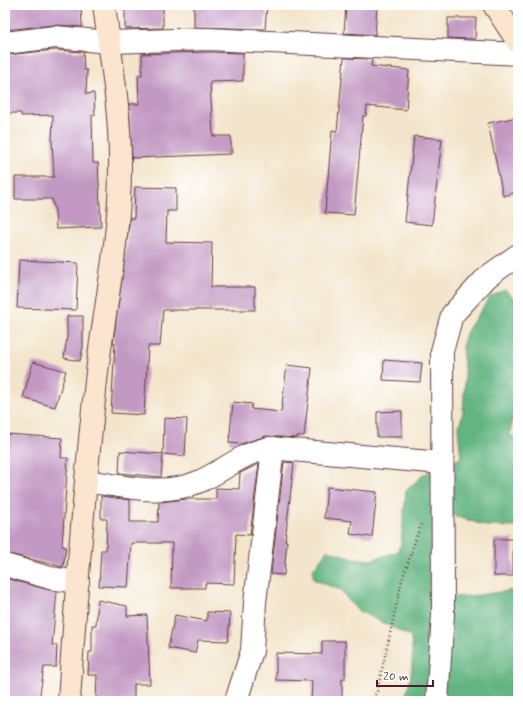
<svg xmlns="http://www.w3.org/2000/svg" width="523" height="706" viewBox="0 0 523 706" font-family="Mynerve,sans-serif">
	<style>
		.forest { fill: #62b480; stroke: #566a56 }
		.building { fill: #c299c3 }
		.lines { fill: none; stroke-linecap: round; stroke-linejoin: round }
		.street-casing { stroke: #633d43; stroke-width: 24 }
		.secondary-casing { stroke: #633d43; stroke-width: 24 }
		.path { stroke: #633d43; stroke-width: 2.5; stroke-dasharray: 1 3; stroke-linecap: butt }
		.street { stroke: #fff; stroke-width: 22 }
		.secondary { stroke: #fbe5cf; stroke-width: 22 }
	</style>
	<rect width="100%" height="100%" fill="#fff"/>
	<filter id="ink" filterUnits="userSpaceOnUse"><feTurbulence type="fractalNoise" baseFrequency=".025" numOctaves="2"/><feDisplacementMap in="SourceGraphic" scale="8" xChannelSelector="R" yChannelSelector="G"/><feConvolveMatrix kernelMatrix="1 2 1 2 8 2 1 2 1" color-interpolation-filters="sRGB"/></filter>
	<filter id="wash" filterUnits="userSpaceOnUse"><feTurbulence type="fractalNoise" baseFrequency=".012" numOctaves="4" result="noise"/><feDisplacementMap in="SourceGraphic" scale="16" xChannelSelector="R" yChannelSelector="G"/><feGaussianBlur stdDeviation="0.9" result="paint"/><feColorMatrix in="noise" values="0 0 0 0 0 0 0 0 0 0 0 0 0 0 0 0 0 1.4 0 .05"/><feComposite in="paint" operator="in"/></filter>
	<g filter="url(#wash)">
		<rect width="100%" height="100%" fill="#f3e5cb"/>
		<path class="forest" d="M 505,290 L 518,302 L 518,381 L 510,435 L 518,439 L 518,527 L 486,526 L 449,514 L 434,562 L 428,591 C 457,603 488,592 518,590 L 518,701 L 401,701 C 412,691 415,649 410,636 L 357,610 L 340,590 L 313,579 L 313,570 L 327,550 L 352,558 L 370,560 L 397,552 L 401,544 L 406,491 L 424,474 L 454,462 L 461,457 L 458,430 L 463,412 L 465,378 L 462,347 L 467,331 L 490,297 Z"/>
		<g id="blocks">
			<g class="building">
				<path d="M 5,5 L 81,5 L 82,27 L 54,25 L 5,30 Z"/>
				<path d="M 194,5 L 267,5 L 265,29 L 194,27 Z"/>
				<path d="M 346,5 L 377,5 L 375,35 L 344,33 Z"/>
				<path d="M 125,6 L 163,6 L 163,28 L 125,29 Z"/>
				<path d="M 448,18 L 476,18 L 475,39 L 448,38 Z"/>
				<path d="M 55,50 L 83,52 L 84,70 L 87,70 L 86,94 L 94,93 L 95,115 L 92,115 L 93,163 L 98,163 L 101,227 L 56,229 L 55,211 L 52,199 L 15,199 L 15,177 L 54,177 L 52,142 L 53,115 L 21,116 L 21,113 L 5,113 L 5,55 Z"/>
				<path d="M 208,52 L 243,53 L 243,81 L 210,82 L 213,136 L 231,136 L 231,154 L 132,158 L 129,104 L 139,104 L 138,75 L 142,75 L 142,54 Z"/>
				<path d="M 344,58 L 372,59 L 371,66 L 409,70 L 406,110 L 367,106 L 366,116 L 363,116 L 354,215 L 325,213 L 332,130 L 337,131 Z"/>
				<path d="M 518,117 L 518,192 L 503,196 L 488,123 Z"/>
				<path d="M 414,136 L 442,139 L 432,225 L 405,222 Z"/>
				<path d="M 135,187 L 176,188 L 176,211 L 167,211 L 166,242 L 212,243 L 211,287 L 255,287 L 255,310 L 163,310 L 160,346 L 148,346 L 144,415 L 111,413 L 115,343 L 113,343 L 130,218 L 134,218 Z"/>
				<path d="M 19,260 L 78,263 L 76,310 L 17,308 Z"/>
				<path d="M 67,316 L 83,316 L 83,347 L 80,361 L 64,358 L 67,337 Z"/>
				<path d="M 384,360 L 422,363 L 420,382 L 383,380 Z"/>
				<path d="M 33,362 L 66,371 L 55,407 L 23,398 Z"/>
				<path d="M 287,365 L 312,368 L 304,436 L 297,436 L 297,438 L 266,436 L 241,444 L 229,443 L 233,402 L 252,404 L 251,409 L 281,412 Z"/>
				<path d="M 402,411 L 402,437 L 377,437 L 377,412 Z"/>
				<path d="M 164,418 L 187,419 L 185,456 L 163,454 Z"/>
				<path d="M 7,434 L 62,438 L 61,458 L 68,458 L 62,546 L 66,547 L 63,567 L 5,553 Z"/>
				<path d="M 120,451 L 163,454 L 161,477 L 119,473 Z"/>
				<path d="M 284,462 L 294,463 L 285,541 L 287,541 L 284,575 L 271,574 Z"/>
				<path d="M 259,464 L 250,535 L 236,534 L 234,584 L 205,583 L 205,588 L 171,588 L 172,543 L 131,543 L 128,587 L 99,586 L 101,550 L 106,550 L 107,519 L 101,519 L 101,496 L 130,500 L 130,522 L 158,522 L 159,502 L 187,499 L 216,499 L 216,488 L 239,489 L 240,473 Z"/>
				<path d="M 327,487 L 377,492 L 372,537 L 350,534 L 352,521 L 324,518 Z"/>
				<rect x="494" y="539" width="19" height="37"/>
				<path d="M 5,578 L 57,592 L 52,645 L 57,645 L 56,667 L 44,667 L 39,701 L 5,701 Z"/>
				<path d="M 98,600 L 127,606 L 127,616 L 147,615 L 150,684 L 134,684 L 134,701 L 96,701 L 97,675 L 88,675 L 89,652 L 92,652 L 92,625 L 96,625 Z"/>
				<path d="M 207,612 L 230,613 L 228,641 L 198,640 L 195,653 L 168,648 L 175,615 L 207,621 Z"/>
				<path d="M 322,641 L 345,641 L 345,679 L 342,679 L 342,701 L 311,701 L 312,681 L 276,680 L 276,653 L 322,654 Z"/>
			</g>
		</g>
	</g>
	<g filter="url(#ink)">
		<use href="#blocks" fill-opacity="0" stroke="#633d43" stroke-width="1"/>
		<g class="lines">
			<defs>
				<g id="street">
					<path d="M 5,43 L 55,37 L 109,42 L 208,39 L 518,54"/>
					<path d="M 86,481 C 122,486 163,497 198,482 C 222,472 244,452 269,448 L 442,463"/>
					<path d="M 5,565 L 50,578 L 78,582"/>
					<path d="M 236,701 L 252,651 L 255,603 L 273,448"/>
					<path d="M 437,701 L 443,614 L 442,351 L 452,315 L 487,277 L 518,255"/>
				</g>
				<g id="secondary">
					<path d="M 494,5 L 518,42"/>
					<path d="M 69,701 C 76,591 85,481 97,372 C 105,305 120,237 120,169 C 121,115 111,59 104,5"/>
				</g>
			</defs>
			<use href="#street" class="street-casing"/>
			<use href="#secondary" class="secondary-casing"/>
			<path class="path" d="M 370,701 L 377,692 L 402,580 L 421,524"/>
			<use href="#street" class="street"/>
			<use href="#secondary" class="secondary"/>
		</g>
	</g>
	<rect width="523" height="706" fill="none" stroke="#fff" stroke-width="20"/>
	<path d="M377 680v6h56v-6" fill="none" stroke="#4a1f2b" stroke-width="2"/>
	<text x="383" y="680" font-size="12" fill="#4a1f2b" stroke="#ffffff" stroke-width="3" paint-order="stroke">20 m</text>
</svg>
